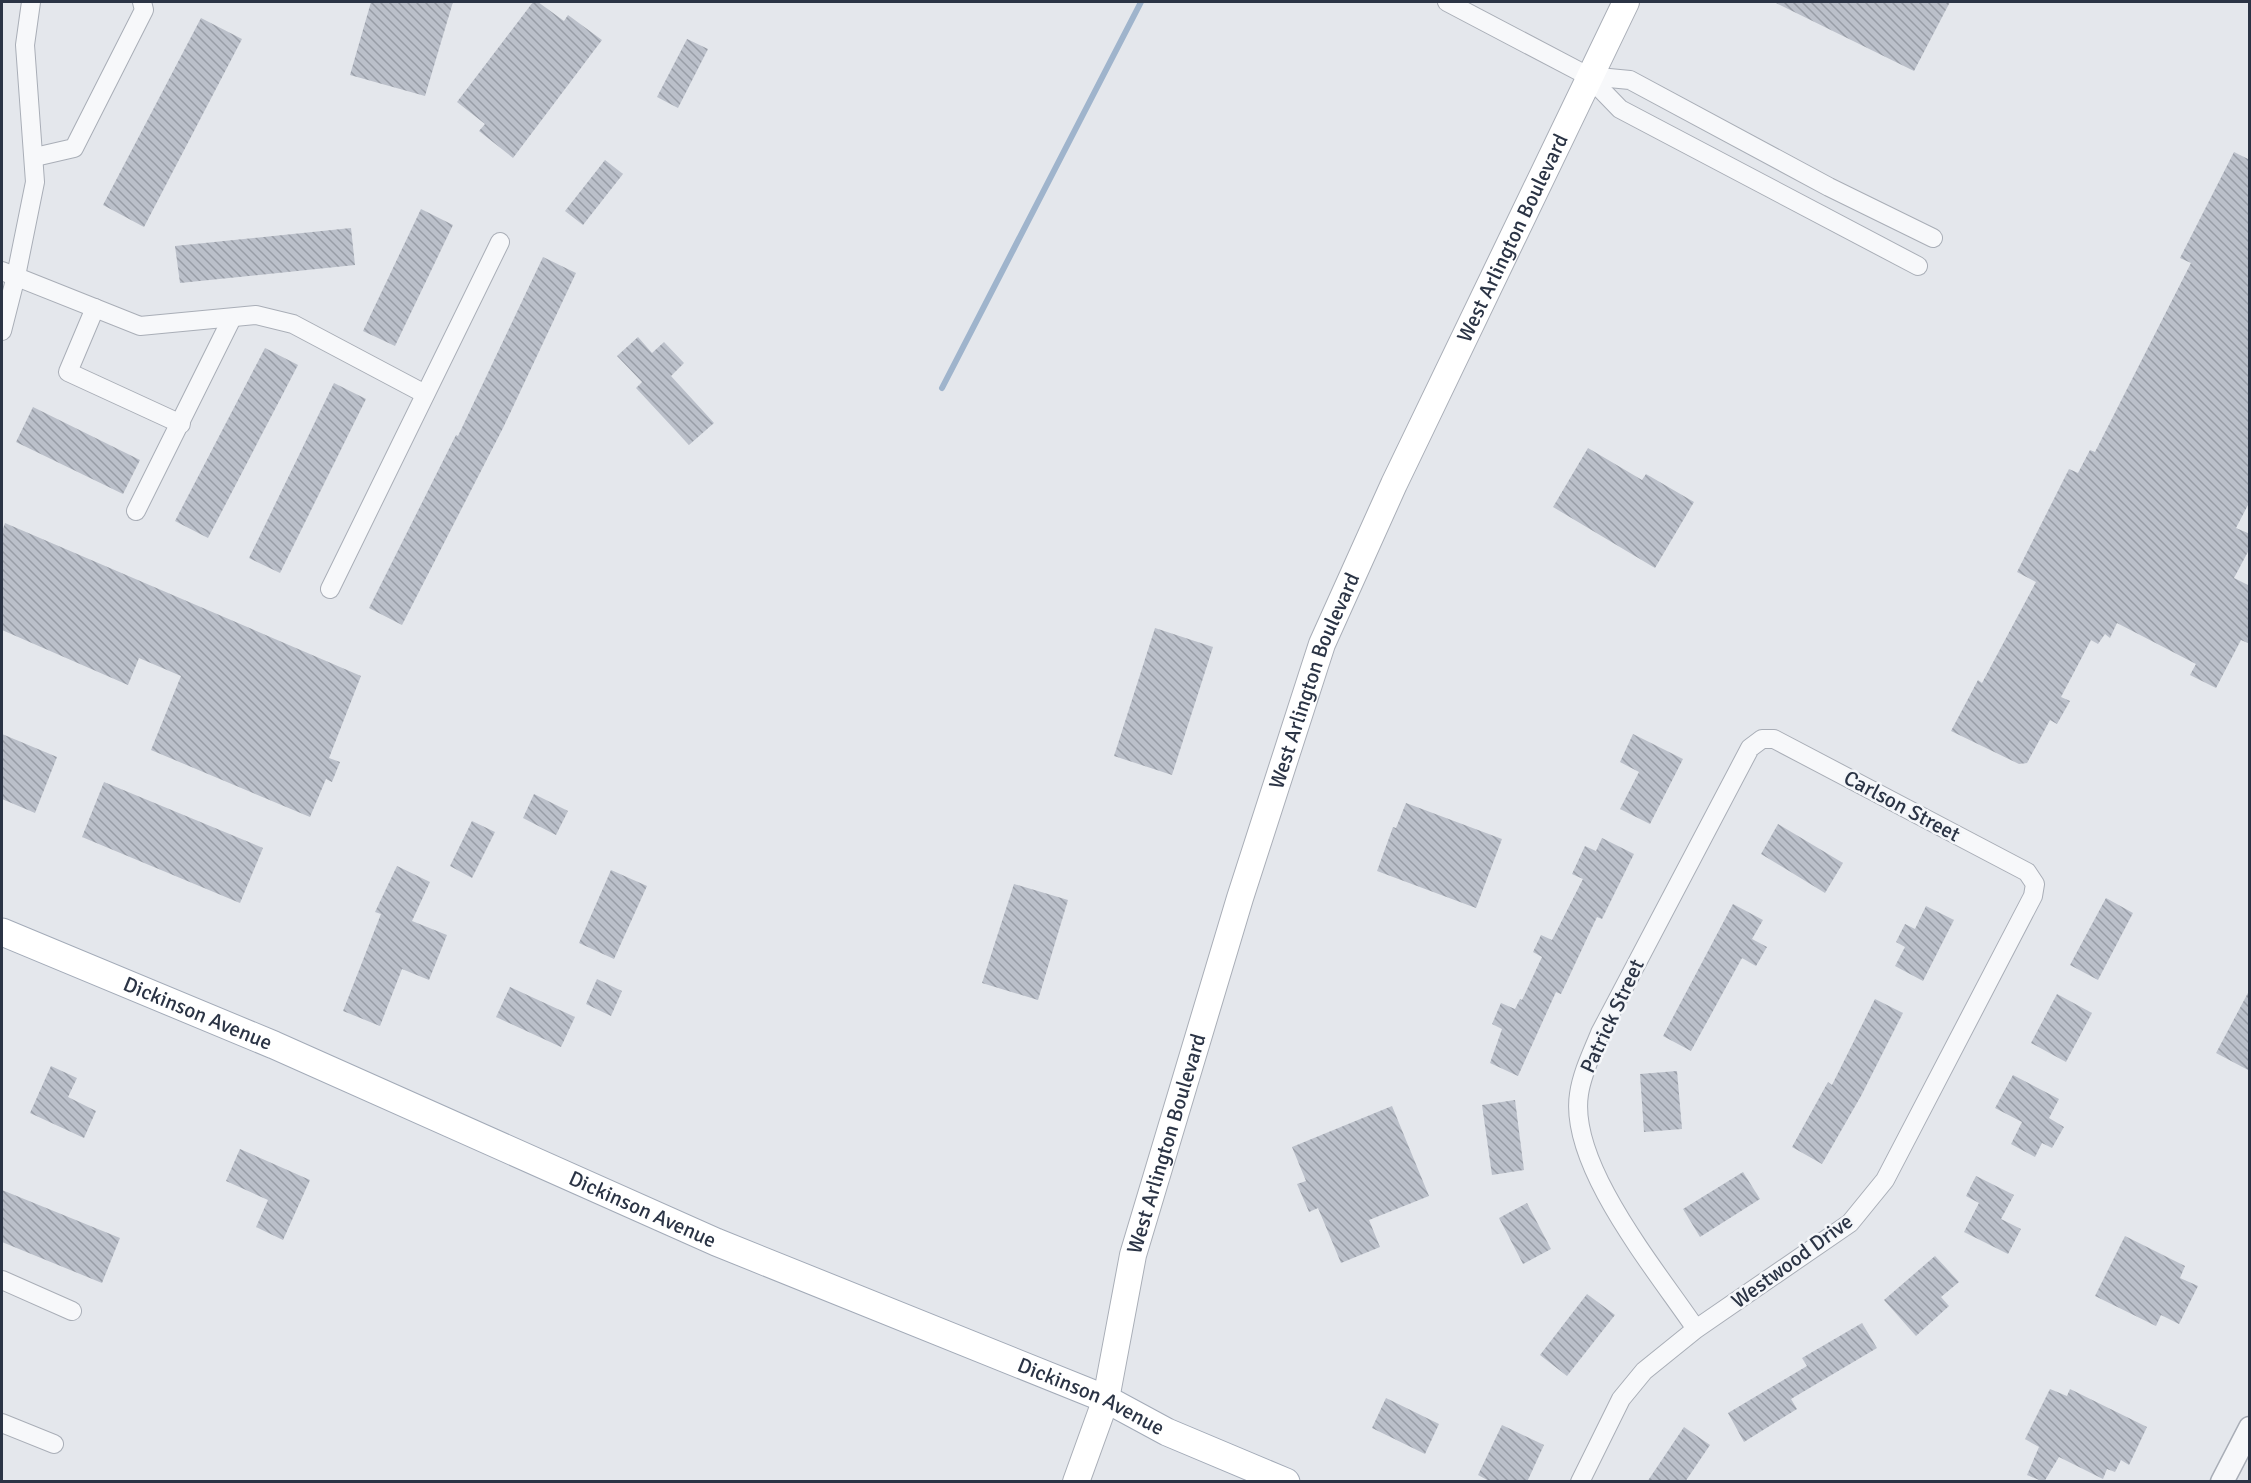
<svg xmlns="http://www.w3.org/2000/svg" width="2251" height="1483" viewBox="0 0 2251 1483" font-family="Signika,sans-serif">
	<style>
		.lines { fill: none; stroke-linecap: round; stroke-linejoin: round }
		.stream { stroke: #9fb4cc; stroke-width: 6 }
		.building { fill: url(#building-back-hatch) }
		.minor-casing { stroke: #a9aeb7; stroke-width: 20 }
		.tertiary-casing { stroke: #a9aeb7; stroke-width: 25 }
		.secondary-casing { stroke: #a9aeb7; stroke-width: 28 }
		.primary-casing { stroke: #a3abb8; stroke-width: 29 }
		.minor { stroke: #f7f8fa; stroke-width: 18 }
		.tertiary { stroke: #f7f8fa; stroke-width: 22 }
		.secondary { stroke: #fff; stroke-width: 26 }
		.primary { stroke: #fff; stroke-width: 27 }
		.labels { text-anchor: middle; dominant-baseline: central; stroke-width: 5; stroke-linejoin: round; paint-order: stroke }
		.street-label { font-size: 21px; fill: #2b3445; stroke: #f4f6f9 }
	</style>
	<defs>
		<pattern id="building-back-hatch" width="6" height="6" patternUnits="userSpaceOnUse" patternTransform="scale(1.5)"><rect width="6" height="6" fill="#bbc0ca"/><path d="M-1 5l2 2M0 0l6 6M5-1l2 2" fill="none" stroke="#989da6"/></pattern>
	</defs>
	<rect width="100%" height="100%" fill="#e4e7ec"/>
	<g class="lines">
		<path class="stream" d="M 942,388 L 1141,2"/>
	</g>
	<g class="building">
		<path d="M 371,2 L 453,2 L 425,96 L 350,75 Z"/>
		<path d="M 533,2 L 538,2 L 564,21 L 568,15 L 602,40 L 513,158 L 479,131 L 485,124 L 457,102 Z"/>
		<path d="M 1774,2 L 1950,2 L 1914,71 Z"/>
		<path d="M 201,18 L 242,39 L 144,227 L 103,205 Z"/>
		<path d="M 687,39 L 708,49 L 678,108 L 657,97 Z"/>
		<path d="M 2234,152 L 2250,160 L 2250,501 L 2236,528 L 2250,534 L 2250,548 L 2234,578 L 2250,586 L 2250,644 L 2241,640 L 2216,688 L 2190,675 L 2196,664 L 2117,623 L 2110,638 L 2105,634 L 2098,644 L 2091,640 L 2061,697 L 2070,701 L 2057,724 L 2050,720 L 2027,763 L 2019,764 L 1951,731 L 1978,680 L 1982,683 L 2036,582 L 2017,572 L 2069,469 L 2078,473 L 2090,450 L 2095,452 L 2191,263 L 2180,258 Z"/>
		<path d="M 605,160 L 623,174 L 583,225 L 565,211 Z"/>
		<path d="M 421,209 L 453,225 L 395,346 L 363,331 Z"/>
		<path d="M 351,228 L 355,265 L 180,283 L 175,246 Z"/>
		<path d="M 543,257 L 576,273 L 503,428 L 402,625 L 369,608 L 456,435 L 458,436 Z"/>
		<path d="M 638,337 L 652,353 L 664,342 L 684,363 L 671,376 L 714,423 L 689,445 L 636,388 L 642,382 L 617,356 Z"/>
		<path d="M 265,348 L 298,365 L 208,538 L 175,521 Z"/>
		<path d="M 334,383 L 366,399 L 280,573 L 249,558 Z"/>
		<path d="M 33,407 L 140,460 L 123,494 L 16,442 Z"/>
		<path d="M 1588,448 L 1642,480 L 1646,474 L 1694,502 L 1655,568 L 1553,507 Z"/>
		<path d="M 5,523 L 361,676 L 329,758 L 340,762 L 332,782 L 326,779 L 310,817 L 151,750 L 181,676 L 139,658 L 128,685 L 2,630 L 2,532 Z"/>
		<path d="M 1155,628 L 1213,647 L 1172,775 L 1114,756 Z"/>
		<path d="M 2,734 L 57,757 L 35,813 L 2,799 Z"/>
		<path d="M 1633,734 L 1683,759 L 1650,824 L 1620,809 L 1639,772 L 1620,762 Z"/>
		<path d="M 104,782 L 263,848 L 240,903 L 82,837 Z"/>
		<path d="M 534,794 L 568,811 L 556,835 L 523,818 Z"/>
		<path d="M 1406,803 L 1502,839 L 1476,908 L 1377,871 L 1393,827 L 1396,828 Z"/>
		<path d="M 472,821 L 495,832 L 472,878 L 450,866 Z"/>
		<path d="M 1778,824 L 1843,863 L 1825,893 L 1761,854 Z"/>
		<path d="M 1602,838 L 1634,854 L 1602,919 L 1597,917 L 1561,994 L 1556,992 L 1518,1076 L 1490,1063 L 1502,1029 L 1492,1024 L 1501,1003 L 1515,1009 L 1520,999 L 1522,1000 L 1542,957 L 1533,952 L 1541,935 L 1552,940 L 1583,879 L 1572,874 L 1585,846 L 1596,851 Z"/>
		<path d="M 397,866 L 430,882 L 412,921 L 447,935 L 429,980 L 402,969 L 380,1026 L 343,1011 L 381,914 L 375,912 Z"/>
		<path d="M 611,870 L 647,886 L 614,959 L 579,943 Z"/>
		<path d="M 1014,884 L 1068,900 L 1038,1000 L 982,983 Z"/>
		<path d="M 2106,898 L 2133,913 L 2098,980 L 2070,965 Z"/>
		<path d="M 1733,904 L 1763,920 L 1752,939 L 1767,947 L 1756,966 L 1742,958 L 1691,1051 L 1663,1036 Z"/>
		<path d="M 1926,906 L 1954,920 L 1923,981 L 1895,966 L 1905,947 L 1896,942 L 1905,924 L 1915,929 Z"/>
		<path d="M 597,979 L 622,991 L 611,1016 L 586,1004 Z"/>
		<path d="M 510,987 L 575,1017 L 561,1047 L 496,1017 Z"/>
		<path d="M 2250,989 L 2250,1071 L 2216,1053 Z"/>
		<path d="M 2057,994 L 2092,1013 L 2066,1062 L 2031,1043 Z"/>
		<path d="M 1875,999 L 1903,1013 L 1861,1096 L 1822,1164 L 1792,1147 L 1828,1082 L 1832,1085 Z"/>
		<path d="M 51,1066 L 77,1078 L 68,1097 L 96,1111 L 84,1138 L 30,1113 Z"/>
		<path d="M 1677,1071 L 1682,1129 L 1644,1132 L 1640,1074 Z"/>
		<path d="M 2013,1075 L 2059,1099 L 2049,1118 L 2064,1127 L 2052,1148 L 2042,1143 L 2035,1157 L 2011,1144 L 2022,1122 L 1995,1108 Z"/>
		<path d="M 1515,1100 L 1524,1170 L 1492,1175 L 1482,1105 Z"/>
		<path d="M 1392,1106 L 1429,1196 L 1369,1220 L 1380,1247 L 1341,1263 L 1318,1208 L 1309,1212 L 1297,1184 L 1306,1181 L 1292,1147 Z"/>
		<path d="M 240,1149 L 310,1180 L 283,1240 L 256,1227 L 268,1200 L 226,1181 Z"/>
		<path d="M 1743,1172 L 1760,1199 L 1700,1237 L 1683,1209 Z"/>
		<path d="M 1976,1176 L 2014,1195 L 2001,1219 L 2021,1229 L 2008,1254 L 1964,1232 L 1979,1203 L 1966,1196 Z"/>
		<path d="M 2,1190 L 120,1238 L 102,1283 L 2,1242 Z"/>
		<path d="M 1527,1203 L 1551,1249 L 1523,1264 L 1499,1218 Z"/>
		<path d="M 2125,1236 L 2185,1266 L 2180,1278 L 2198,1286 L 2179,1324 L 2161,1315 L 2156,1326 L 2095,1296 Z"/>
		<path d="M 1935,1256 L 1959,1282 L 1941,1297 L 1949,1306 L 1916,1336 L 1884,1300 Z"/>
		<path d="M 1587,1294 L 1615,1315 L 1567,1376 L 1540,1355 Z"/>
		<path d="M 1862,1323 L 1877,1348 L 1791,1399 L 1797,1409 L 1744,1442 L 1728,1413 L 1807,1366 L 1802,1358 Z"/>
		<path d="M 2050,1389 L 2067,1396 L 2070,1389 L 2147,1427 L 2129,1465 L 2121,1460 L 2115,1472 L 2107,1469 L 2103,1479 L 2059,1457 L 2044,1482 L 2027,1475 L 2039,1447 L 2025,1439 Z"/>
		<path d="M 1386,1398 L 1439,1424 L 1425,1454 L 1372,1428 Z"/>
		<path d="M 1502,1425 L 1544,1445 L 1527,1482 L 1491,1482 L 1478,1475 Z"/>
		<path d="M 1684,1427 L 1710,1445 L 1685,1482 L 1647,1482 Z"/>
	</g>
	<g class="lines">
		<defs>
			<g id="minor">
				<path d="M 1447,2 L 1588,76 L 1620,109 L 1918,266"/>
				<path d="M 1588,76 L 1630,80 L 1829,187 L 1933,238"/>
				<path d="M 35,157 L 74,148 L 144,10 L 142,2"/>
				<path d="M 2,271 L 140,326 L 256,315 L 293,324 L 425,394"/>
				<path d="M 95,308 L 68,372 L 181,424"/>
				<path d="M 2,331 L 16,276 L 35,182 L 25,45 L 31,2"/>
				<path d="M 136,511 L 232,318"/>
				<path d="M 330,589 L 500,242"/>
				<path d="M 2,1280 L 72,1311"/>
				<path d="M 2,1423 L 54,1444"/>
				<path d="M 1580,1482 L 1621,1399 L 1644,1371 L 1696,1329 L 1850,1223 L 1885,1180 L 2033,896 L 2035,884 L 2027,872 L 1774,739 L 1762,739 L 1750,748 L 1600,1033 C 1592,1053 1582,1073 1579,1094 C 1568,1165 1657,1271 1696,1329"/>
			</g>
			<path id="tertiary" d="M 2222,1482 L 2250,1428"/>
			<g id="secondary">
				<path id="s1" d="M 1076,1482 L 1106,1399 L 1133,1255 L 1240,898 L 1322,644 L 1394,484 L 1626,2"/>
			</g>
			<g id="primary">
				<path id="s2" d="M 2,932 L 274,1045 L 716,1242 L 1106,1399 L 1167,1432 L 1286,1482"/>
			</g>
		</defs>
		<use href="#minor" class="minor-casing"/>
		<use href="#tertiary" class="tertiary-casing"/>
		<use href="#secondary" class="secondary-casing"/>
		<use href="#primary" class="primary-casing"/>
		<use href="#minor" class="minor"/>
		<use href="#tertiary" class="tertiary"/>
		<use href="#secondary" class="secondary"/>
		<use href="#primary" class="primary"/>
	</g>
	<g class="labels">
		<g class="street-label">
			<text stroke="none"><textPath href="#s1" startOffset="1323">West Arlington Boulevard</textPath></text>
			<text stroke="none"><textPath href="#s1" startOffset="837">West Arlington Boulevard</textPath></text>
			<text transform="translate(1902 806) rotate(28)">Carlson Street</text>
			<text stroke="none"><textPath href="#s2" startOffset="212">Dickinson Avenue</textPath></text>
			<text transform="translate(1612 1016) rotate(-65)">Patrick Street</text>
			<text stroke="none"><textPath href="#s1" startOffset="351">West Arlington Boulevard</textPath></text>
			<text stroke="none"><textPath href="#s2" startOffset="698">Dickinson Avenue</textPath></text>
			<text transform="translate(1792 1261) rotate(-36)">Westwood Drive</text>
			<text stroke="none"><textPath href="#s2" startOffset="1184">Dickinson Avenue</textPath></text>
		</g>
	</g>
	<rect width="2251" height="1483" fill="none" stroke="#2b3445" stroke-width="6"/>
</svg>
